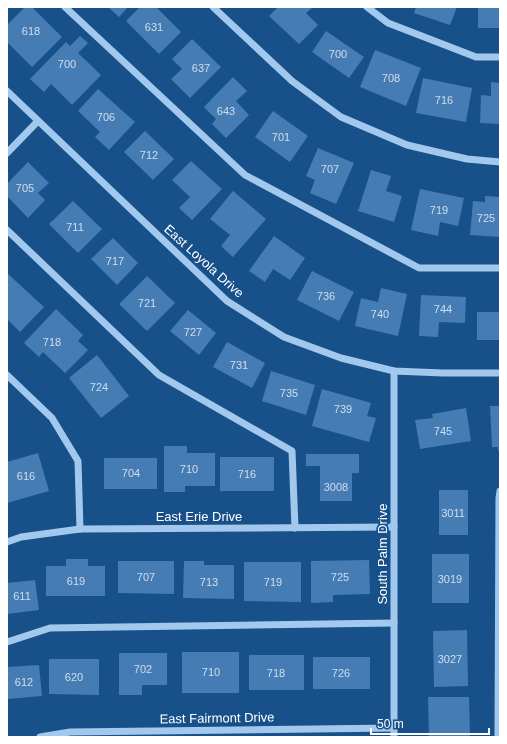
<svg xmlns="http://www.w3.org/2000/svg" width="507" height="744" viewBox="0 0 507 744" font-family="Helvetica,sans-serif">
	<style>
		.building { fill: #457cb4 }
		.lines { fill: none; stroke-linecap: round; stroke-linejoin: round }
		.minor { stroke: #a2c8ee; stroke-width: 7 }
		.labels { text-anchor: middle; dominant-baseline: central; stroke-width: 3.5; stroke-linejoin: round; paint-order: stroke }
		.number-label { font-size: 11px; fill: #d0deec }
		.street-label { font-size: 13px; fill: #fff; stroke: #18508a }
	</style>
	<rect width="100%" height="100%" fill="#18508a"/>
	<g class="building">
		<path d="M 25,7 L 32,7 L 62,37 L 32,67 L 7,42 L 7,25 Z"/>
		<path d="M 108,7 L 128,7 L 119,17 Z"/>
		<path d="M 140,7 L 156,7 L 181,32 L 159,54 L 126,21 Z"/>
		<path d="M 278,7 L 311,7 L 312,8 L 306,13 L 318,25 L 299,44 L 269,16 Z"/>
		<path d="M 416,7 L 457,7 L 450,25 L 414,13 Z"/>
		<rect x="478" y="7" width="22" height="21"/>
		<path d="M 326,31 L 364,57 L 349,78 L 312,52 Z"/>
		<path d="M 80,36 L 88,43 L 78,53 L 101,75 L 72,105 L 51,84 L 44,92 L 30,79 L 66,42 L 70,46 Z"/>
		<path d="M 192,39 L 221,67 L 190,98 L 171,79 L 182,69 L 172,59 Z"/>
		<path d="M 375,50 L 421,68 L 406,106 L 360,87 Z"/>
		<path d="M 233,77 L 247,91 L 236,101 L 249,115 L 226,138 L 212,124 L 216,119 L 204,107 Z"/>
		<path d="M 423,78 L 472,88 L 466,122 L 416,113 Z"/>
		<path d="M 491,82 L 500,83 L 500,124 L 480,123 L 481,95 L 491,96 Z"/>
		<path d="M 98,89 L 135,122 L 109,150 L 95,137 L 100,132 L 78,111 Z"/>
		<path d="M 273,111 L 308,136 L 290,162 L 255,137 Z"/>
		<path d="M 145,131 L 174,159 L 153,180 L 124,152 Z"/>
		<path d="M 318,148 L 354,163 L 336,204 L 310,193 L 315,180 L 306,176 Z"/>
		<path d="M 191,161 L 222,189 L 192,220 L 179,208 L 190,197 L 172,180 Z"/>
		<path d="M 28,162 L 49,183 L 38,193 L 45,200 L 28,218 L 7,196 L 7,184 Z"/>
		<path d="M 371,170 L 391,176 L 386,191 L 402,196 L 394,222 L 358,211 Z"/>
		<path d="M 420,189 L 464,198 L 458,226 L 440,222 L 438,236 L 411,230 Z"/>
		<path d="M 233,191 L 266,219 L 233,257 L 221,246 L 230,235 L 210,219 Z"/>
		<path d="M 485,196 L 500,197 L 500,237 L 470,235 L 473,201 L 485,202 Z"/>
		<path d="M 73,201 L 102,229 L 78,253 L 49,224 Z"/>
		<path d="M 274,236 L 305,258 L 290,280 L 273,269 L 265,282 L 249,271 Z"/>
		<path d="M 113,238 L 138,263 L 117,285 L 91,259 Z"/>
		<path d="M 312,271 L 354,292 L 339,321 L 297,300 Z"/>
		<path d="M 7,273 L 44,307 L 20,332 L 7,319 Z"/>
		<path d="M 147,276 L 175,303 L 147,331 L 119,304 Z"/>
		<path d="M 381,288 L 407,294 L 398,336 L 355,326 L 361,298 L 378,302 Z"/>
		<path d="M 421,295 L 466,297 L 465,323 L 439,322 L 438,337 L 419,336 Z"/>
		<path d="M 56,309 L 83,335 L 78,341 L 88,350 L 65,373 L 43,352 L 39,357 L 24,343 Z"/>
		<path d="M 188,310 L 216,333 L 199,355 L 170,331 Z"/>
		<rect x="477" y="312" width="23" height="28"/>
		<path d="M 227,342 L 265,363 L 252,388 L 213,367 Z"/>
		<path d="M 97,355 L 129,396 L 101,418 L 69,378 Z"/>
		<path d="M 271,371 L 315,385 L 306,415 L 262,401 Z"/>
		<path d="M 322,389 L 371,403 L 367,416 L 376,418 L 369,442 L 312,426 Z"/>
		<path d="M 490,406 L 500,406 L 500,451 L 498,451 L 498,447 L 492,447 Z"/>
		<path d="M 466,408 L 471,441 L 420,449 L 415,420 L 433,418 L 432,414 Z"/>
		<path d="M 164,446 L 187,446 L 187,453 L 215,453 L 215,486 L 185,486 L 185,492 L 164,492 Z"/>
		<path d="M 38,453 L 49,491 L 7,503 L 7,462 Z"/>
		<path d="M 306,454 L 359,454 L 359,473 L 352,473 L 352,501 L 320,501 L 320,466 L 306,466 Z"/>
		<rect x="220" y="457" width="54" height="34"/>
		<rect x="104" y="458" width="53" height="31"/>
		<rect x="439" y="490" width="29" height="45"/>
		<rect x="432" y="554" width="37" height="49"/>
		<path d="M 66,559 L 88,559 L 88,566 L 105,566 L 105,596 L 46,596 L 46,566 L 66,566 Z"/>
		<path d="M 369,560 L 370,594 L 333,595 L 333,602 L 311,603 L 311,561 Z"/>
		<path d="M 118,561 L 174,561 L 174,594 L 118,593 Z"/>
		<path d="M 184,561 L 204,561 L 204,565 L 234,565 L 234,599 L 183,598 Z"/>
		<path d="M 244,562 L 301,562 L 301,602 L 244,601 Z"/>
		<path d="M 35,580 L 39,610 L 7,614 L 7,583 Z"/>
		<path d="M 467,630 L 468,686 L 434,687 L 433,631 Z"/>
		<rect x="182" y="652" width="57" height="41"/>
		<path d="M 119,653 L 167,653 L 167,685 L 142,685 L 142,695 L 119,695 Z"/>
		<rect x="249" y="655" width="55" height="35"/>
		<rect x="313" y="657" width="57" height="32"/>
		<path d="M 49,659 L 99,659 L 99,695 L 49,694 Z"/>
		<path d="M 39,665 L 42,696 L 7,699 L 7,667 Z"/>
		<path d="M 428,697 L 469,697 L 470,737 L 429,737 Z"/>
	</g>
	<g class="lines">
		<g class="minor">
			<path d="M 65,7 L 245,175 L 419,268 L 500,268"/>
			<path d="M 213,7 L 292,81 L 341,117 L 407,145 L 467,159 L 500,162"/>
			<path d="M 367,7 L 388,23 L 476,57 L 500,57"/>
			<path d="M 7,91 L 227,301 L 284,337 L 341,358 L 394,371 L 443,373 L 500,373"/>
			<path d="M 7,153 L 38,121"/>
			<path d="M 7,230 L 159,375 L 292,451 L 295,528"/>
			<path d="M 394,371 L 394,737"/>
			<path d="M 7,375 L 52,418 L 78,461 L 80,529"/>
			<path d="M 7,542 L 21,537 L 80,529 L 394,527"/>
			<path d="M 7,642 L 50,628 L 394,623"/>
			<path d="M 40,737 L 70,732 L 394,728"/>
			<path d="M 498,737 L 499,498 L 500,491"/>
		</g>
	</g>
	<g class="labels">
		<g class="number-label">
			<text x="154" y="27">631</text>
			<text x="31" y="31">618</text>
			<text x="338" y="54">700</text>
			<text x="67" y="64">700</text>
			<text x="201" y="68">637</text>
			<text x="391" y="78">708</text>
			<text x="444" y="100">716</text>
			<text x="226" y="111">643</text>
			<text x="106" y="117">706</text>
			<text x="281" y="137">701</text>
			<text x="149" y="155">712</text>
			<text x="330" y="169">707</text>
			<text x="25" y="188">705</text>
			<text x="439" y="210">719</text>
			<text x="486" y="218">725</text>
			<text x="75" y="227">711</text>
			<text x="115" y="261">717</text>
			<text x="326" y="296">736</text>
			<text x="147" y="303">721</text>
			<text x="443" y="309">744</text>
			<text x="380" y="314">740</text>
			<text x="193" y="332">727</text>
			<text x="52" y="342">718</text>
			<text x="239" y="365">731</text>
			<text x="99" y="387">724</text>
			<text x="289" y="393">735</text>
			<text x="343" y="409">739</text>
			<text x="443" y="431">745</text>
			<text x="189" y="469">710</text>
			<text x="131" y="473">704</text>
			<text x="247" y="474">716</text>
			<text x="26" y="476">616</text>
			<text x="336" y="487">3008</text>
			<text x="453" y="513">3011</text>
			<text x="146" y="577">707</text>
			<text x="340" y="577">725</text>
			<text x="450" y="579">3019</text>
			<text x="76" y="581">619</text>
			<text x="209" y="582">713</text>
			<text x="273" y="582">719</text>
			<text x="22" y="596">611</text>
			<text x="450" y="659">3027</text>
			<text x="143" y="669">702</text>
			<text x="211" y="672">710</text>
			<text x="276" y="673">718</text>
			<text x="341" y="673">726</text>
			<text x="74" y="677">620</text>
			<text x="24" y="682">612</text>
		</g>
		<g class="street-label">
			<text transform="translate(204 261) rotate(42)">East Loyola Drive</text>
			<text x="199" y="516">East Erie Drive</text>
			<text transform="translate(382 554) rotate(-90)">South Palm Drive</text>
			<text transform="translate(217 718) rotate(-1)">East Fairmont Drive</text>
		</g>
	</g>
	<rect width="507" height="744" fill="none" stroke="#ffffff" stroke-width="16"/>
	<path d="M371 728v6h118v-6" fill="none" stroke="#ffffff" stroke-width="2"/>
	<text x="377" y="728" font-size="12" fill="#ffffff" stroke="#18508a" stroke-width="3" paint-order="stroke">50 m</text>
</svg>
